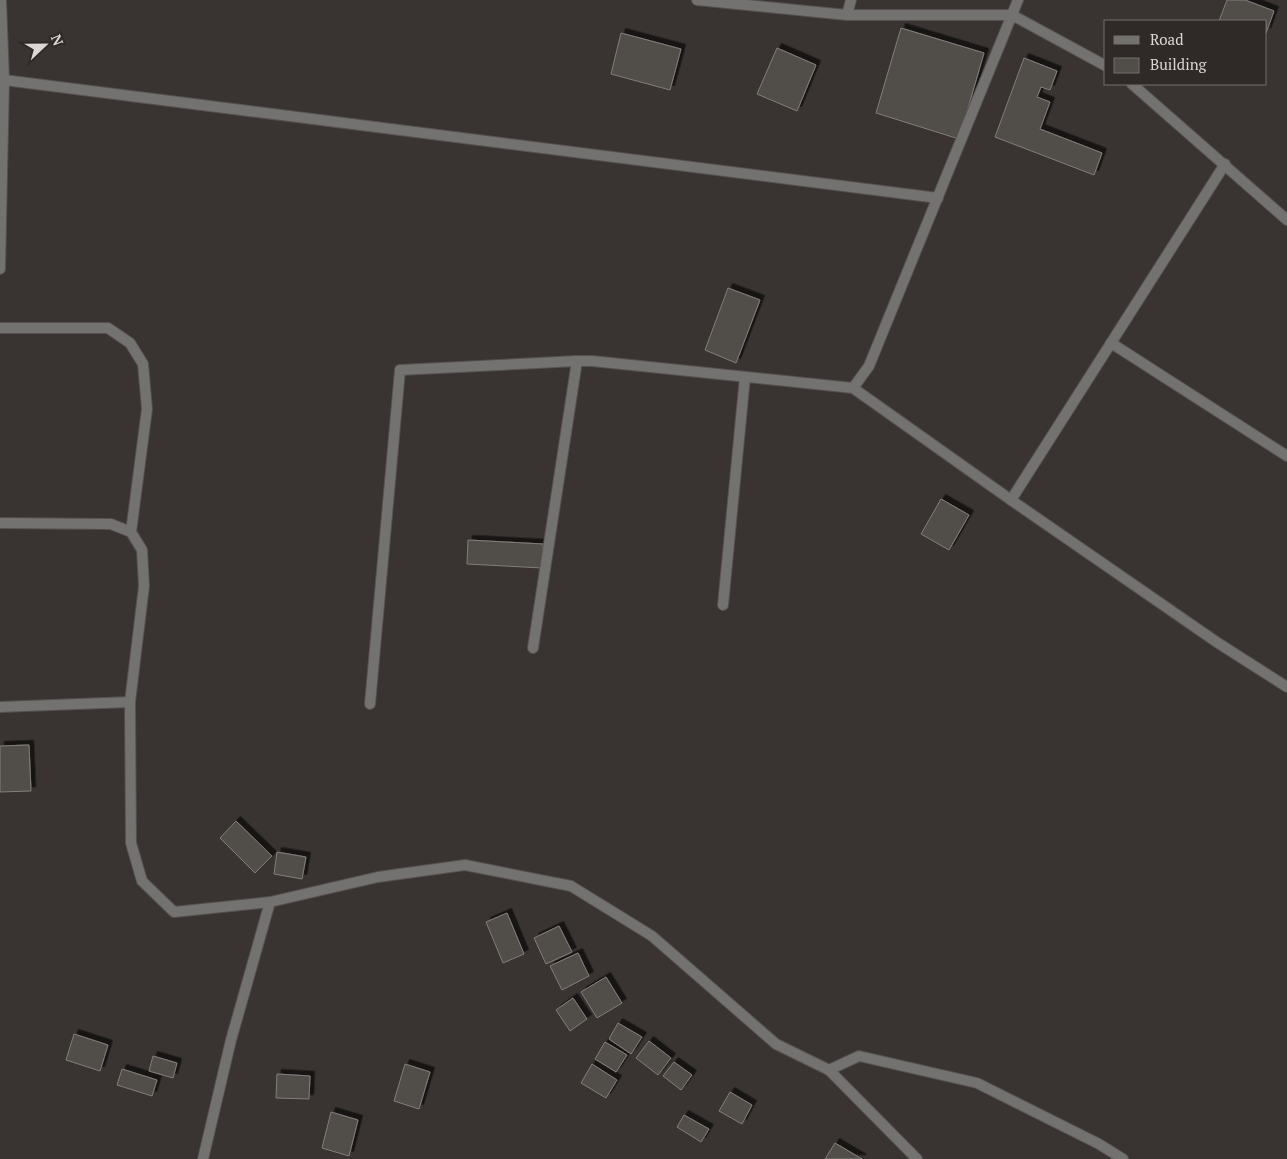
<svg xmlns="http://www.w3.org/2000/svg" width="1287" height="1159" viewBox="0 0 1287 1159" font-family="'PT Serif',serif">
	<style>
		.building { fill: #514d49; stroke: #837e7a; filter: url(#shadow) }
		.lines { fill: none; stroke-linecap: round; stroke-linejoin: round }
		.lane-casing { stroke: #56514f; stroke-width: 12 }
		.street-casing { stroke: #56514f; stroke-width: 12 }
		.lane { stroke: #747171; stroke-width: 10 }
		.street { stroke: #747171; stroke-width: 10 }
	</style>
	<defs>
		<filter id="shadow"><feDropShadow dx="4.5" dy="-4.5" stdDeviation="0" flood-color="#0009"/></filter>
	</defs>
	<rect width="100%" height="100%" fill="#393331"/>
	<g class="building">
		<path d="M 1227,0 L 1245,0 L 1274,11 L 1266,33 L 1266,21 L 1219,21 Z"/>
		<path d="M 901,28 L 984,53 L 959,139 L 876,113 Z"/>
		<path d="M 621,33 L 681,49 L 670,90 L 611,74 Z"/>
		<path d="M 777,48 L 816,65 L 797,111 L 757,94 Z"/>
		<path d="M 1024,58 L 1057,71 L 1050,90 L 1041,87 L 1037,97 L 1050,102 L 1040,129 L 1102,153 L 1094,175 L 995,137 Z"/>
		<path d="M 728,288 L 760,300 L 736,363 L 705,350 Z"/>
		<path d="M 941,499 L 969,515 L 949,550 L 921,534 Z"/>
		<path d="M 468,540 L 543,544 L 542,568 L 467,564 Z"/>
		<path d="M 29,745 L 31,791 L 0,792 L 0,746 Z"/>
		<path d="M 236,821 L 272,856 L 255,873 L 220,838 Z"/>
		<path d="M 277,852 L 306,857 L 302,879 L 274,874 Z"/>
		<path d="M 507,913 L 524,954 L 503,963 L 486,922 Z"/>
		<path d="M 559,926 L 572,952 L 546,964 L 534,938 Z"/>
		<path d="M 578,953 L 589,976 L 562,990 L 550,966 Z"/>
		<path d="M 606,977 L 622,1003 L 597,1018 L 581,992 Z"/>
		<path d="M 573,998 L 587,1019 L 570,1031 L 556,1010 Z"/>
		<path d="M 618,1023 L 642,1037 L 631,1054 L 609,1039 Z"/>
		<path d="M 74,1034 L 108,1045 L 100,1071 L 66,1060 Z"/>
		<path d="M 649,1041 L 671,1058 L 658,1075 L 636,1058 Z"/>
		<path d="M 605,1042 L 627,1055 L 616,1072 L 595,1059 Z"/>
		<path d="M 153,1056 L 177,1063 L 173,1078 L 149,1071 Z"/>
		<path d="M 674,1062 L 692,1075 L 681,1090 L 663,1076 Z"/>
		<path d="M 405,1064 L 430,1072 L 419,1109 L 394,1101 Z"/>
		<path d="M 592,1064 L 617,1080 L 606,1098 L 581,1083 Z"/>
		<path d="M 122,1069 L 157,1080 L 152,1096 L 117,1085 Z"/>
		<path d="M 277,1074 L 310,1076 L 309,1099 L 276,1098 Z"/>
		<path d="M 730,1092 L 752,1105 L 742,1124 L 719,1111 Z"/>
		<path d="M 331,1112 L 358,1120 L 349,1156 L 322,1148 Z"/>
		<path d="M 684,1115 L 709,1129 L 701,1142 L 677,1127 Z"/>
		<path d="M 835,1143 L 862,1159 L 825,1159 Z"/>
	</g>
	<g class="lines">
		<defs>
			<g id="lane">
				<path d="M 847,15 L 851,0"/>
				<path d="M 4,80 L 938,198"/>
				<path d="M 0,269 L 4,80 L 1,0"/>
				<path d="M 0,328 L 108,328 L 130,343 L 143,364 L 147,409 L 131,532"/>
				<path d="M 1111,343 L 1287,456"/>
				<path d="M 853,388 L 869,366 L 1018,0"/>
				<path d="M 1011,500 L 1225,164"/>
				<path d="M 723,605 L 745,377"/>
				<path d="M 533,648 L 577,361"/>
				<path d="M 370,704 L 400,370 L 577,361 L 592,361 L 853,388 L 1011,500 L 1218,643 L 1287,687"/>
				<path d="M 0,707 L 130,702"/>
				<path d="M 829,1070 L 859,1056 L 977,1083 L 1099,1144 L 1123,1159"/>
			</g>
			<g id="street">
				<path d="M 697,0 L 847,15 L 1012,15 L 1106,66"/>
				<path d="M 1132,84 L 1287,220"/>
				<path d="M 0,523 L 111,524 L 131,532 L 142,550 L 144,586 L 130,702 L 131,843 L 142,881 L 174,912 L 270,902 L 378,877 L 465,865 L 571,886 L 652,936 L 776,1044 L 829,1070 L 917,1159"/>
				<path d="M 203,1159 L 231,1040 L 270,902"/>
			</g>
		</defs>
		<use href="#lane" class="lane-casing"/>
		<use href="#street" class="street-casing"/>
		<use href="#lane" class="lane"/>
		<use href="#street" class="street"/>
	</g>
	<rect x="1104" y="20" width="162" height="65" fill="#2f2927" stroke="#746f6d"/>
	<rect x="1114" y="36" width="25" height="8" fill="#747171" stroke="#746f6d"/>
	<text x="1150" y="45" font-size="15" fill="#dbd7d6">Road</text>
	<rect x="1114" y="58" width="25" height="15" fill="#514d49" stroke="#746f6d"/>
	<text x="1150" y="70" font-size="15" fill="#dbd7d6">Building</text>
	<g transform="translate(45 45) rotate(68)" stroke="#2f2927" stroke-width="4" paint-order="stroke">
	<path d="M0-4L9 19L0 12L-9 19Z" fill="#dbd7d6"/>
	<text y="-8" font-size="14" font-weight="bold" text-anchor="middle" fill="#dbd7d6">N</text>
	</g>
</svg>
